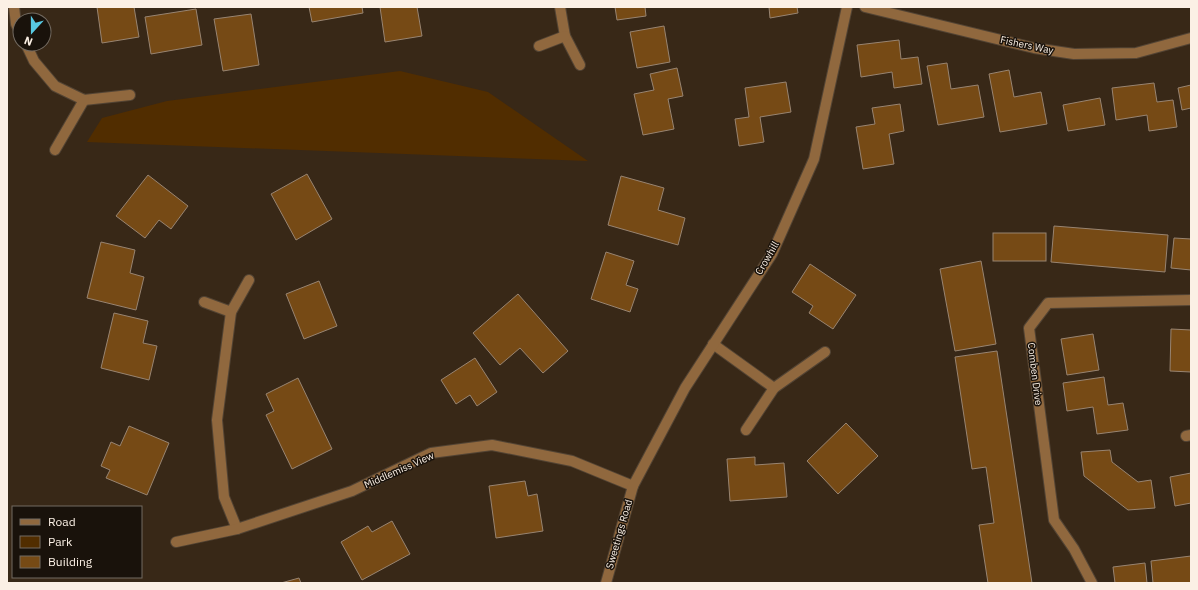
<svg xmlns="http://www.w3.org/2000/svg" width="1198" height="590" viewBox="0 0 1198 590" font-family="'IBM Plex Sans',sans-serif">
	<style>
		.green { fill: #512d00 }
		.building { fill: #764a15; stroke: #988471 }
		.lines { fill: none; stroke-linecap: round; stroke-linejoin: round }
		.minor-casing { stroke: #534434; stroke-width: 12 }
		.minor { stroke: #90683e; stroke-width: 10 }
		.labels { text-anchor: middle; dominant-baseline: central; stroke-width: 3; stroke-linejoin: round; paint-order: stroke }
		.street-label { font-size: 10px; fill: #fbf0e5; stroke: #19120b }
	</style>
	<rect width="100%" height="100%" fill="#382817"/>
	<path class="green" d="M 400,71 L 488,92 L 588,161 L 87,142 L 102,118 L 167,101 Z"/>
	<g class="building">
		<path d="M 97,7 L 134,7 L 139,37 L 102,43 Z"/>
		<path d="M 309,7 L 362,7 L 363,13 L 312,22 Z"/>
		<path d="M 380,7 L 417,7 L 422,36 L 385,42 Z"/>
		<path d="M 615,7 L 645,7 L 646,16 L 617,20 Z"/>
		<path d="M 769,7 L 797,7 L 798,13 L 770,18 Z"/>
		<path d="M 196,9 L 202,45 L 151,54 L 145,17 Z"/>
		<path d="M 251,14 L 259,65 L 223,71 L 214,19 Z"/>
		<path d="M 664,26 L 670,62 L 637,68 L 630,32 Z"/>
		<path d="M 899,40 L 901,59 L 918,57 L 922,84 L 894,88 L 892,72 L 861,77 L 857,45 Z"/>
		<path d="M 947,63 L 951,89 L 978,85 L 984,117 L 938,125 L 927,66 Z"/>
		<path d="M 677,68 L 683,96 L 668,99 L 674,129 L 643,135 L 634,94 L 654,90 L 650,74 Z"/>
		<path d="M 1009,70 L 1014,97 L 1041,92 L 1047,124 L 1000,132 L 989,74 Z"/>
		<path d="M 786,82 L 791,112 L 760,117 L 764,142 L 739,146 L 735,119 L 749,117 L 745,88 Z"/>
		<path d="M 1154,83 L 1157,102 L 1173,100 L 1177,127 L 1149,131 L 1147,115 L 1116,120 L 1112,88 Z"/>
		<path d="M 1191,85 L 1191,108 L 1182,110 L 1178,88 Z"/>
		<path d="M 1100,98 L 1105,125 L 1068,131 L 1063,105 Z"/>
		<path d="M 900,104 L 904,131 L 889,134 L 894,164 L 863,169 L 856,127 L 875,124 L 872,108 Z"/>
		<path d="M 307,174 L 332,219 L 296,240 L 271,194 Z"/>
		<path d="M 148,175 L 188,206 L 171,229 L 159,220 L 145,238 L 116,216 Z"/>
		<path d="M 621,176 L 664,188 L 658,210 L 685,218 L 678,245 L 608,225 Z"/>
		<path d="M 1054,226 L 1168,235 L 1165,272 L 1051,262 Z"/>
		<rect x="993" y="233" width="53" height="28"/>
		<path d="M 1174,238 L 1191,239 L 1191,270 L 1171,268 Z"/>
		<path d="M 101,242 L 135,250 L 130,273 L 144,277 L 136,310 L 87,298 Z"/>
		<path d="M 606,252 L 634,261 L 626,285 L 638,289 L 630,312 L 591,299 Z"/>
		<path d="M 981,261 L 996,344 L 955,351 L 940,269 Z"/>
		<path d="M 810,264 L 856,295 L 833,329 L 809,313 L 813,306 L 792,292 Z"/>
		<path d="M 319,281 L 337,326 L 304,339 L 286,294 Z"/>
		<path d="M 518,294 L 568,351 L 543,373 L 520,348 L 500,365 L 473,333 Z"/>
		<path d="M 114,313 L 148,321 L 143,343 L 157,346 L 149,380 L 101,368 Z"/>
		<path d="M 1171,329 L 1191,330 L 1191,372 L 1170,371 Z"/>
		<path d="M 1093,334 L 1099,370 L 1067,375 L 1061,339 Z"/>
		<path d="M 997,351 L 1032,583 L 988,583 L 979,525 L 994,523 L 986,467 L 972,469 L 955,357 Z"/>
		<path d="M 475,358 L 497,392 L 477,406 L 470,395 L 456,404 L 441,380 Z"/>
		<path d="M 1104,377 L 1108,405 L 1123,403 L 1128,430 L 1097,434 L 1093,407 L 1067,411 L 1063,383 Z"/>
		<path d="M 298,378 L 332,449 L 292,469 L 266,415 L 274,411 L 266,394 Z"/>
		<path d="M 846,423 L 878,456 L 838,494 L 807,461 Z"/>
		<path d="M 129,426 L 169,443 L 147,495 L 106,478 L 110,470 L 101,466 L 111,442 L 120,446 Z"/>
		<path d="M 1110,450 L 1112,462 L 1138,482 L 1151,480 L 1155,508 L 1128,510 L 1084,476 L 1081,452 Z"/>
		<path d="M 755,457 L 755,465 L 784,463 L 787,497 L 730,501 L 727,459 Z"/>
		<path d="M 1191,473 L 1191,503 L 1175,506 L 1170,477 Z"/>
		<path d="M 525,481 L 528,496 L 537,494 L 543,531 L 496,538 L 489,486 Z"/>
		<path d="M 392,521 L 410,554 L 362,580 L 341,542 L 368,526 L 372,532 Z"/>
		<path d="M 1191,556 L 1191,583 L 1153,583 L 1151,561 Z"/>
		<path d="M 1145,563 L 1147,583 L 1115,583 L 1113,567 Z"/>
		<path d="M 299,578 L 301,583 L 281,583 Z"/>
	</g>
	<g class="lines">
		<defs>
			<g id="minor">
				<path d="M 14,7 L 16,24 L 20,32"/>
				<path d="M 560,7 L 565,36 L 580,65"/>
				<path d="M 865,7 L 1034,48 L 1074,54 L 1136,53 L 1191,38"/>
				<path d="M 26,44 L 34,61 L 55,86 L 84,100 L 130,95"/>
				<path d="M 539,46 L 565,36"/>
				<path d="M 55,150 L 84,100"/>
				<path d="M 204,302 L 231,312"/>
				<path d="M 713,344 L 774,388"/>
				<path d="M 746,430 L 774,388 L 825,352"/>
				<path d="M 1186,436 L 1191,435"/>
				<path d="M 237,529 L 224,497 L 217,420 L 231,312 L 249,280"/>
				<path d="M 176,542 L 237,529 L 352,491 L 431,453 L 492,445 L 572,461 L 633,486"/>
				<path d="M 606,583 L 633,486 L 685,388 L 772,254 L 814,159 L 847,7"/>
				<path d="M 1092,583 L 1074,549 L 1054,520 L 1029,328 L 1048,303 L 1191,300"/>
			</g>
		</defs>
		<use href="#minor" class="minor-casing"/>
		<use href="#minor" class="minor"/>
	</g>
	<g class="labels">
		<g class="street-label">
			<text transform="translate(1027 45) rotate(12)">Fishers Way</text>
			<text transform="translate(767 258) rotate(-60)">Crowhill</text>
			<text transform="translate(1035 374) rotate(83)">Comben Drive</text>
			<text transform="translate(399 470) rotate(-24)">Middlemiss View</text>
			<text transform="translate(619 534) rotate(-74)">Sweetings Road</text>
		</g>
	</g>
	<rect width="1198" height="590" fill="none" stroke="#fbf0e5" stroke-width="16"/>
	<rect x="12" y="506" width="130" height="72" fill="#19120b" stroke="#736b62"/>
	<rect x="20" y="519" width="20" height="6" fill="#90683e" stroke="#736b62"/>
	<text x="48" y="526" font-size="12" fill="#fbf0e5">Road</text>
	<rect x="20" y="536" width="20" height="12" fill="#512d00" stroke="#736b62"/>
	<text x="48" y="546" font-size="12" fill="#fbf0e5">Park</text>
	<rect x="20" y="556" width="20" height="12" fill="#764a15" stroke="#736b62"/>
	<text x="48" y="566" font-size="12" fill="#fbf0e5">Building</text>
	<g transform="translate(32 32) rotate(201)"><circle r="19" fill="#19120b" stroke="#736b62"/>
	<path d="M0-3L7 15L0 10L-7 15Z" fill="#58c9e3"/>
	<text y="-6" font-size="11" font-weight="bold" text-anchor="middle" fill="#fbf0e5">N</text>
	</g>
</svg>
